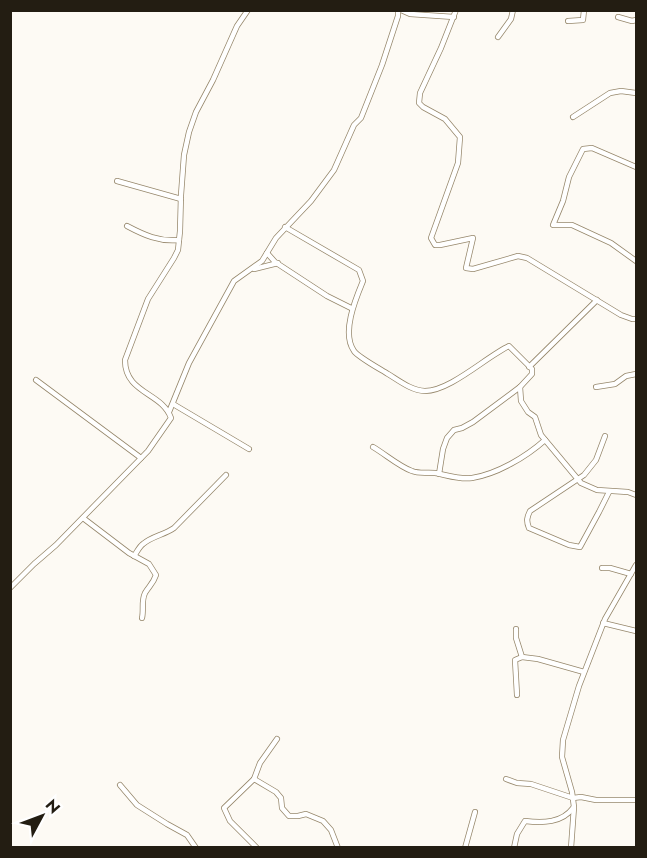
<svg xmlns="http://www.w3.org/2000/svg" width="647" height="858" viewBox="0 0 647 858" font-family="Jost,sans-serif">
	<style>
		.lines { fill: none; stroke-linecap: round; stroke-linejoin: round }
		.street-casing { stroke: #96876b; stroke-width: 6 }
		.street { stroke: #fff; stroke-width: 4.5 }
	</style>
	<rect width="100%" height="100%" fill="#fdfaf4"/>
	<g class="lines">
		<defs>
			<g id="street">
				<path d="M 401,10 L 410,14 L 454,17"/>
				<path d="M 456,10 L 441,48 L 420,93 L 419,103 L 423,107 L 445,119 L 460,137 L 458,163 L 431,238 L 435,245 L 440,245 L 473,238 L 466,268 L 473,269 L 518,256 L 527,258 L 621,315 L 632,319 L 636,319"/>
				<path d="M 618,17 L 632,21 L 636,20"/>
				<path d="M 568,21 L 583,20 L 584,10"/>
				<path d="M 498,37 L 511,19 L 513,10"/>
				<path d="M 573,117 L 610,93 L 621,91 L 636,93"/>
				<path d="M 636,167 L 592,148 L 583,149 L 569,177 L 563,201 L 553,225 L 572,225 L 611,243 L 636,261"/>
				<path d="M 117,181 L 181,199"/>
				<path d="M 127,226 C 144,235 159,242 179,240"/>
				<path d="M 285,227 L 359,270 L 363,281 C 356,298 341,333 354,351 C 358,357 380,369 388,374 C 398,380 412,391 425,391 C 450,391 486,357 509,346 L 532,369 L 532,374 L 520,387 L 521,401 L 528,412 L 535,417 L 541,435 L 581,483 L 597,490 L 628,492 L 636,495"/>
				<path d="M 267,253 L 275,262 L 327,296 L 351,308"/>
				<path d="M 254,269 L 278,263"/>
				<path d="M 529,367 L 597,300"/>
				<path d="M 36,380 L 141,458"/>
				<path d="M 596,387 L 615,384 L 626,376 L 636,374"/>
				<path d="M 173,404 L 249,449"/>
				<path d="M 169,412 L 189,363 L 234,281 L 262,261 L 276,238 L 311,201 L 334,170 L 354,125 L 361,118 L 382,65 L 398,16 L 398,10"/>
				<path d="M 605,436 L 596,460 L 584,475 L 530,511 C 527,517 526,521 529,528 L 569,545 L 580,547 L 599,512 L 609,492"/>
				<path d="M 373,447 C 385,454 400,467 412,471 C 419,474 428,472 435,473 C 447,475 459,480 472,478 C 497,474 526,457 545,440"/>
				<path d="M 439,474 L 443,449 L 447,438 L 454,430 L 462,428 L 473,422 L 520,387"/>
				<path d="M 83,518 L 129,553 L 149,564 L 156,575 C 153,584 149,586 145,593 C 141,601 144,610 142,618"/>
				<path d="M 134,556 C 137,552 139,547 143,544 C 152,536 164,535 174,528 L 226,475"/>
				<path d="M 602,568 L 610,568 L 631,574"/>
				<path d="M 10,588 L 34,564 L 56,545 L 148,451 L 171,418 C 162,392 125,394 125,360 L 148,299 L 174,258 L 178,250 L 180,231 L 181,195 L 184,155 L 189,132 L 196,112 L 213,80 L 237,26 L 248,10"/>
				<path d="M 603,623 L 636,631"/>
				<path d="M 516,629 L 516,638 L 522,657 L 538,659 L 584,672"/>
				<path d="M 517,695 L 515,660 L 522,657"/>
				<path d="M 277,739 L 260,763 L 254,779 L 276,792 L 281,798 L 282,808 L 289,816 L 298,816 L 306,814 L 323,821 L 331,830 L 338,848"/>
				<path d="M 254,779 L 224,808 L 230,821 L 257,848"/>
				<path d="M 506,779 L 517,783 L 531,784 L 573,798 L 581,797 L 596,800 L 636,800"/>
				<path d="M 120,785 L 137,805 L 167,824 L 187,835 L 196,848"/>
				<path d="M 465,848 L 475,812"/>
				<path d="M 514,848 L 517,834 L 525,821 C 543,823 562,823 573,808"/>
				<path d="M 571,848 L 574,807 L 572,792 L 562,757 L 563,740 L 579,686 L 605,619 L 636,565"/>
			</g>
		</defs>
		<use href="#street" class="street-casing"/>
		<use href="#street" class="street"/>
	</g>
	<rect width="647" height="858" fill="none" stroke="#231d12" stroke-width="24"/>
	<g transform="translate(42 816) rotate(49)" stroke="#ffffff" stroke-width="4.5" paint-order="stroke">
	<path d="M0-4.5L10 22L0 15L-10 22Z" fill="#231d12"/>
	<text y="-9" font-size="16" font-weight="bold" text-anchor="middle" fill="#231d12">N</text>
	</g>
</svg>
